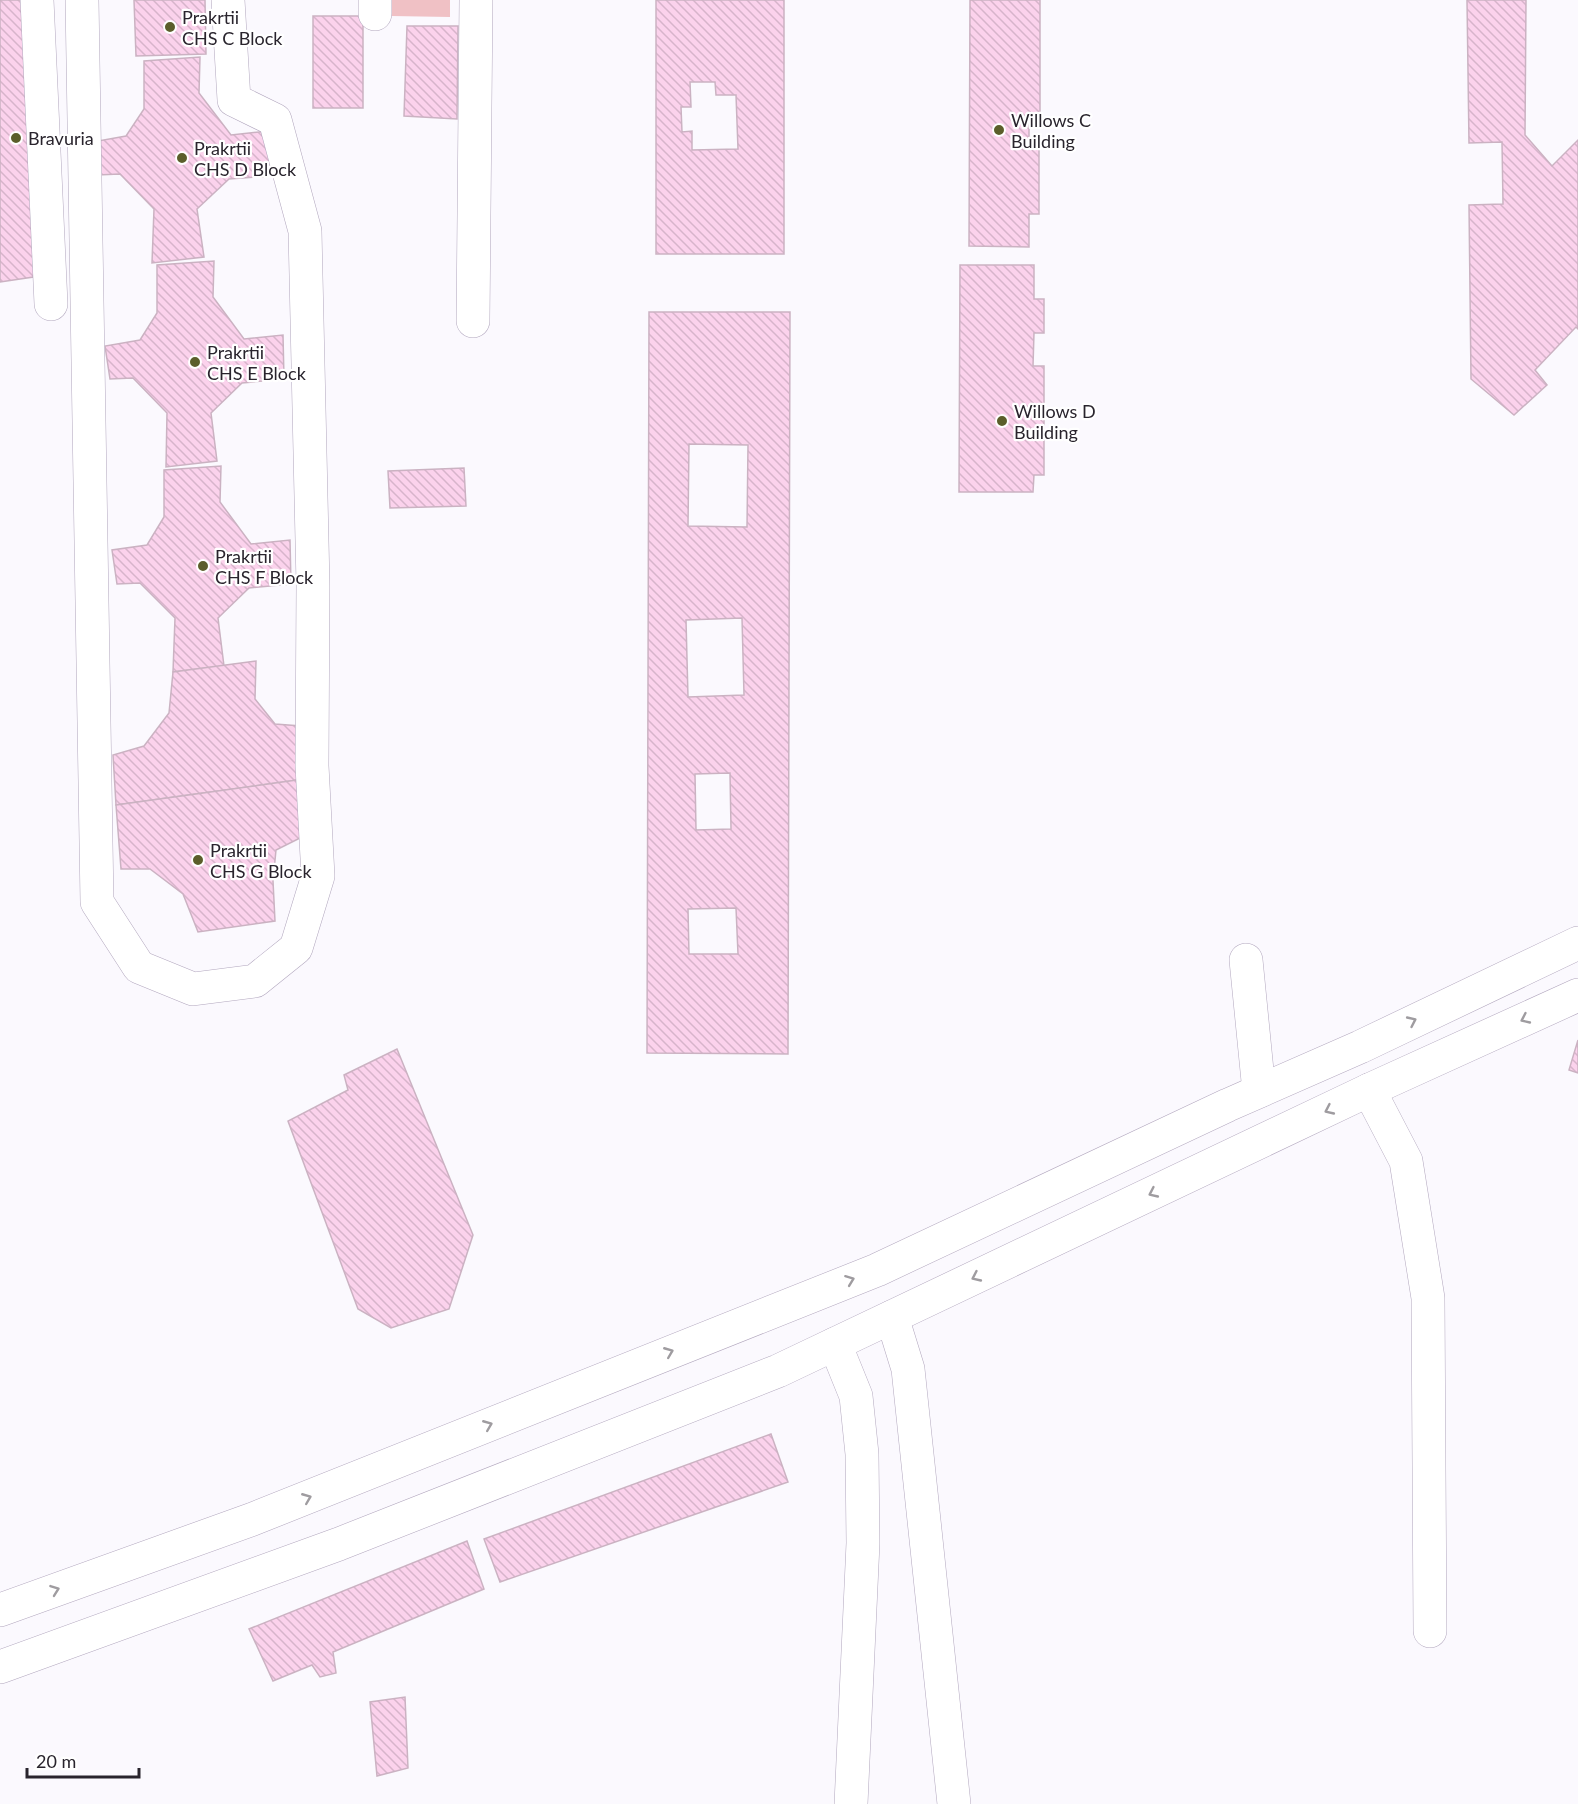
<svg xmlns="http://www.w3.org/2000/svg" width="1578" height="1804" viewBox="0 0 1578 1804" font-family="Lato,sans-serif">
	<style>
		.green { fill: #f0c1c5 }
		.building { fill: url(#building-back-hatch); stroke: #cbb2c2; stroke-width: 1.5; fill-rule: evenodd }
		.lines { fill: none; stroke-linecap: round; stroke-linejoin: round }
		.minor-casing { stroke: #b2a7be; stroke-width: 34 }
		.minor { stroke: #fff; stroke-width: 33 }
		.oneway { stroke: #9f9ca0 }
		.poi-dot { fill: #5b5e2b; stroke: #fff; stroke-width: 2 }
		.labels { text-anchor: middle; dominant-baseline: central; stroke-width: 4.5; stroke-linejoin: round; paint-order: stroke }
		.poi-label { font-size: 18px; fill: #29242d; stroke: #fff; text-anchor: start }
	</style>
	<defs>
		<pattern id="building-back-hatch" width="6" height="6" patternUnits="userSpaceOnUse" patternTransform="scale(1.5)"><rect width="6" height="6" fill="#fbd2ec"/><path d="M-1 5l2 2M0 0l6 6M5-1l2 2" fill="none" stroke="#d7b4cb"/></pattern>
	</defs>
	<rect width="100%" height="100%" fill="#fbf9fe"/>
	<path class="green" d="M 391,0 L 450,0 L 450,17 L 391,16 Z"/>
	<g class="building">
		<path d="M 0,0 L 25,0 L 40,276 L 0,282 Z"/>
		<path d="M 134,0 L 205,0 L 206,54 L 136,56 Z"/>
		<path d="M 656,0 L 784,0 L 784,254 L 656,254 ZM 690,82 L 715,82 L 716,95 L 736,95 L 738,149 L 692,150 L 692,131 L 682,132 L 681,107 L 691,107 Z"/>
		<path d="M 970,0 L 1040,0 L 1040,114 L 1029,114 L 1029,146 L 1039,146 L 1039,214 L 1029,214 L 1029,247 L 969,246 Z"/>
		<path d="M 1467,0 L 1526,0 L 1525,135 L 1552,166 L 1578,140 L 1578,329 L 1576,327 L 1535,370 L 1547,385 L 1514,415 L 1471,379 L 1469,205 L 1503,204 L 1502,142 L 1469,143 Z"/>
		<rect x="313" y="16" width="50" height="92"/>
		<path d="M 407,26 L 458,26 L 457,119 L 404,116 Z"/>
		<path d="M 200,57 L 199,93 L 231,135 L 269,131 L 270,176 L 229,179 L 197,209 L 204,257 L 152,263 L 154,209 L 120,174 L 97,175 L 92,142 L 126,136 L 144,109 L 144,61 Z"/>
		<path d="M 214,261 L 213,297 L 244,339 L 283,335 L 284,379 L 242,383 L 211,413 L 217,461 L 166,467 L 167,413 L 133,378 L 110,379 L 105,346 L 140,340 L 157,313 L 157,265 Z"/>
		<path d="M 960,265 L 1034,265 L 1034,299 L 1044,299 L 1044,333 L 1034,333 L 1033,366 L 1044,366 L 1044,475 L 1034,475 L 1033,492 L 959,492 Z"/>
		<path d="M 649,312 L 790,312 L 788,1054 L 647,1053 ZM 689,444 L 748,445 L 747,527 L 688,526 ZM 742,618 L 744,695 L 688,697 L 686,620 ZM 730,773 L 731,829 L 696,830 L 695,774 ZM 736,908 L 738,954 L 689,954 L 688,909 Z"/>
		<path d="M 221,466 L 220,502 L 251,544 L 290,540 L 291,584 L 249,588 L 218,618 L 224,666 L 173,672 L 175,618 L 140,583 L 117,584 L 112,550 L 147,545 L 164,517 L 164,470 Z"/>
		<path d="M 464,468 L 466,506 L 390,508 L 388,471 Z"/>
		<path d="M 256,661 L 255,699 L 275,724 L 301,726 L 304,779 L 116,805 L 113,755 L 144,746 L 169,713 L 173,672 Z"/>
		<path d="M 304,779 L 308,834 L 276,850 L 273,881 L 275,921 L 198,932 L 183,894 L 150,869 L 121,869 L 116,805 Z"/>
		<path d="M 1578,1040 L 1578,1073 L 1569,1070 Z"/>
		<path d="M 397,1049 L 473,1235 L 449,1309 L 391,1328 L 358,1309 L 288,1121 L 348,1090 L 344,1075 Z"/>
		<path d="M 771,1434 L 788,1482 L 500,1582 L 484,1539 Z"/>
		<path d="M 467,1541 L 484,1589 L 333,1652 L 336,1673 L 320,1677 L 312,1665 L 273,1681 L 249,1629 Z"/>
		<path d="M 405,1697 L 408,1768 L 377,1776 L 370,1702 Z"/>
	</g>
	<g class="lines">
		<defs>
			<g id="minor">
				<path d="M 37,0 L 51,304"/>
				<path d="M 82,0 L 97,902 L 139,967 L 193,989 L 255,981 L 296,948 L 318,876 L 312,766 L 313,585 L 305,231 L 275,120 L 234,100 L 228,0"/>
				<path d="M 375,14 L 375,0"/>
				<path d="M 473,321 L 476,0"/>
				<path d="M 1246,960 L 1259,1091"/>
				<path d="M 1369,1090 L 1406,1161 L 1428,1298 L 1430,1631"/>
				<path d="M 892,1317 L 908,1369 L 954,1804"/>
				<path d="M 835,1344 L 856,1396 L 862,1454 L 863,1543 L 851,1804"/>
				<path d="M 0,1610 L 253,1519 L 877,1270 L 1228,1105 L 1360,1047 L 1578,943"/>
				<path d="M 0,1667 L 339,1544 L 778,1371 L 1369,1090 L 1578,995"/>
			</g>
		</defs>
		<use href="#minor" class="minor-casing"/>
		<use href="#minor" class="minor"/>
	</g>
	<defs><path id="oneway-chevron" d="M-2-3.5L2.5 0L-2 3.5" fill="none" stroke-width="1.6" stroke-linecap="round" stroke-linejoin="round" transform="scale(1.5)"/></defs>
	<g class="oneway">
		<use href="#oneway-chevron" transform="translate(1525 1019) rotate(155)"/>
		<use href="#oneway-chevron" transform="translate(1412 1021) rotate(-25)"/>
		<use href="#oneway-chevron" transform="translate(1329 1110) rotate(155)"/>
		<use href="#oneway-chevron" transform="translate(1153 1193) rotate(155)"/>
		<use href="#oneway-chevron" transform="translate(976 1277) rotate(155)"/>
		<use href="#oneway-chevron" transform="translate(850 1280) rotate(-21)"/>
		<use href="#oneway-chevron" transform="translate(669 1352) rotate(-22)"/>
		<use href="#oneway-chevron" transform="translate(488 1425) rotate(-22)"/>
		<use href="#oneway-chevron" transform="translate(307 1498) rotate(-22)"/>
		<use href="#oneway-chevron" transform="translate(55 1590) rotate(-20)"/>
	</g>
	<g class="poi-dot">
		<circle cx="170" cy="27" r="6"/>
		<circle cx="999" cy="130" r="6"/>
		<circle cx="16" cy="138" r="6"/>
		<circle cx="182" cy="158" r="6"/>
		<circle cx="195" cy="362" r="6"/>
		<circle cx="1002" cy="421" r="6"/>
		<circle cx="203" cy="566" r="6"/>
		<circle cx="198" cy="860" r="6"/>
	</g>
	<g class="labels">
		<g class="poi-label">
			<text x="182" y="17">Prakrtii<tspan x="182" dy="21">CHS C Block</tspan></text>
			<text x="1011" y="120">Willows C<tspan x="1011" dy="21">Building</tspan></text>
			<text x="28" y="138">Bravuria</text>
			<text x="194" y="148">Prakrtii<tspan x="194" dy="21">CHS D Block</tspan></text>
			<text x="207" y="352">Prakrtii<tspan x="207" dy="21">CHS E Block</tspan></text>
			<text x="1014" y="411">Willows D<tspan x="1014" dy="21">Building</tspan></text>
			<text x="215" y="556">Prakrtii<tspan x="215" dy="21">CHS F Block</tspan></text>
			<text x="210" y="850">Prakrtii<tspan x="210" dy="21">CHS G Block</tspan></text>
		</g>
	</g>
	<path d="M27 1768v9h112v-9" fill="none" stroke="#29242d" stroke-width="3"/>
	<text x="36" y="1768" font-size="18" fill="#29242d" stroke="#ffffff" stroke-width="4.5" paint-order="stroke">20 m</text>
</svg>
